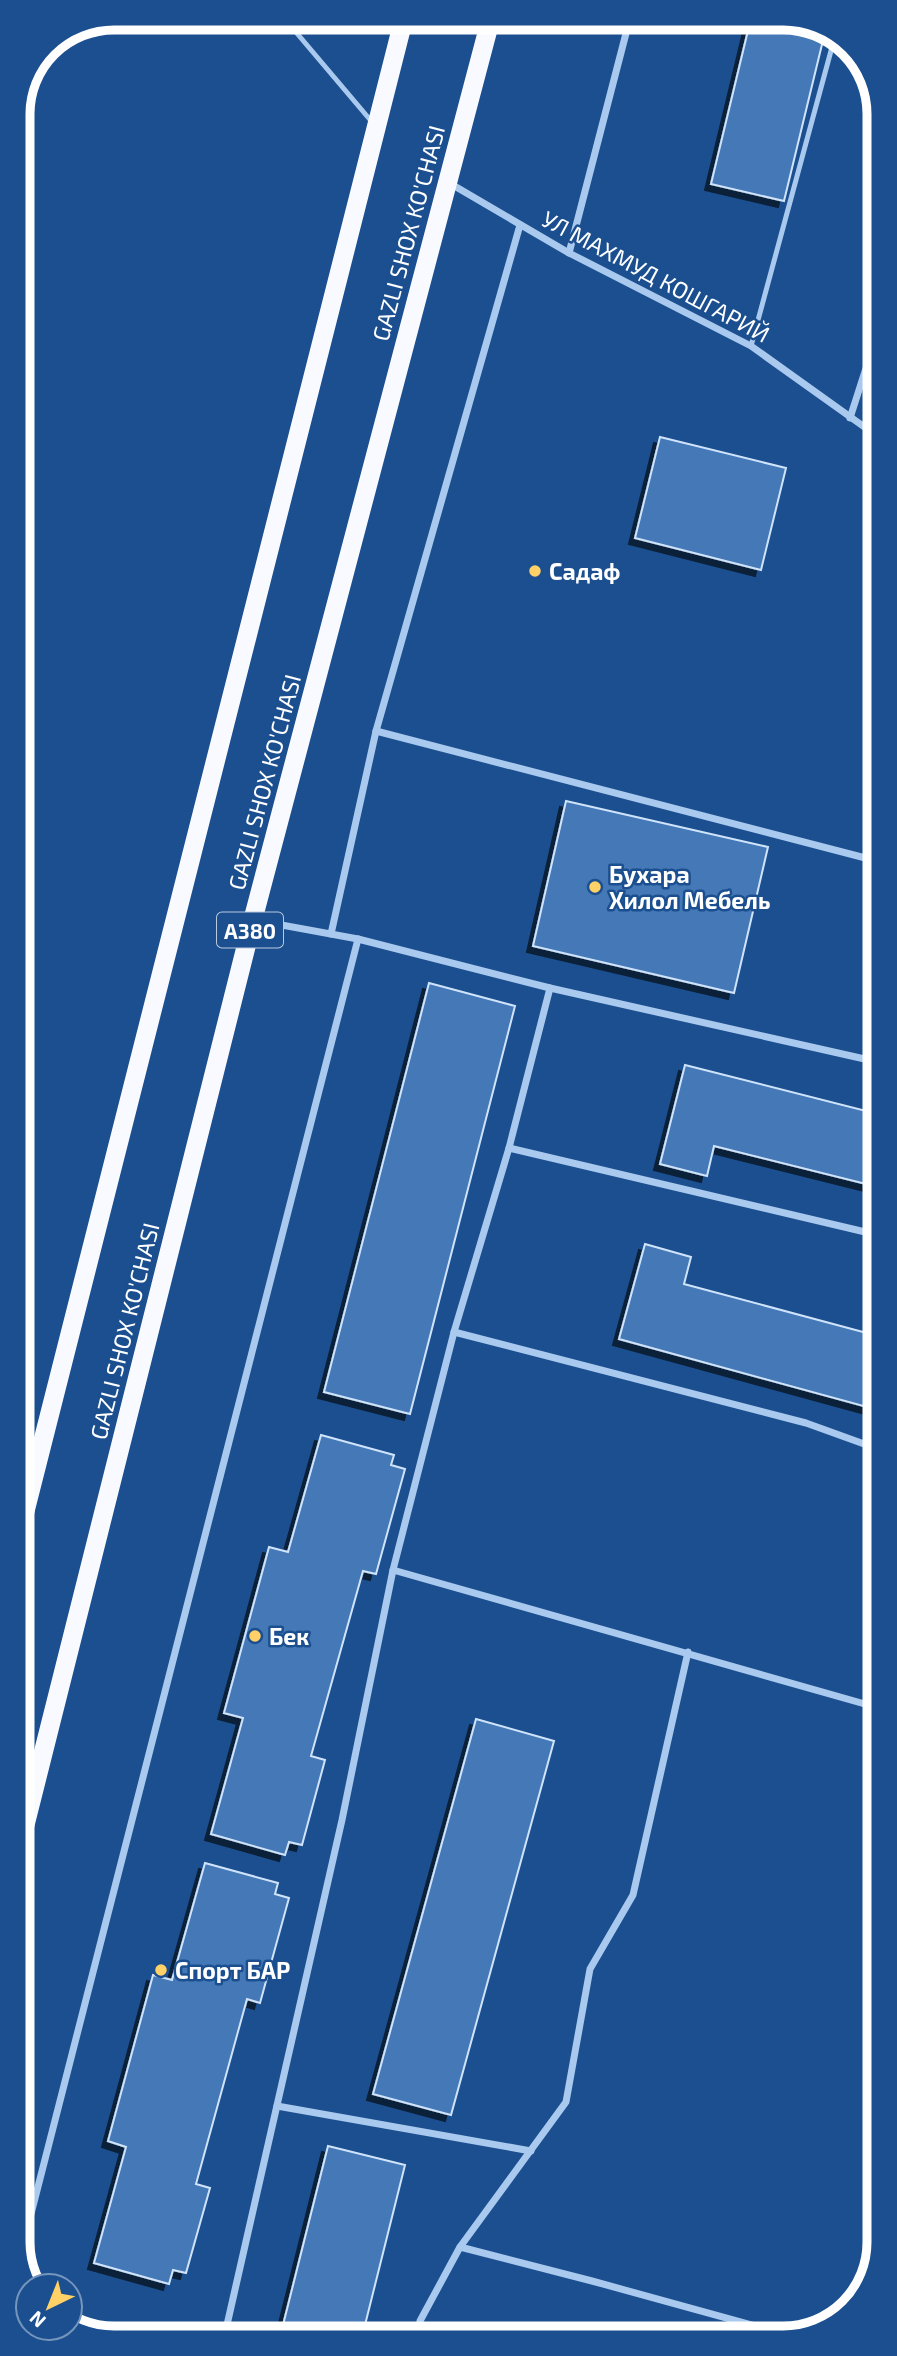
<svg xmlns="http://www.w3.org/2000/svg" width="897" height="2356" viewBox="0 0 897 2356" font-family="'Exo 2',sans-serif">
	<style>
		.building { fill: #4478b7; stroke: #cfe3fa; stroke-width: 2; filter: url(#shadow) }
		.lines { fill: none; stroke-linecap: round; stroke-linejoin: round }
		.service { stroke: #a9c9ee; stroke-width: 5 }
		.minor { stroke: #a9c9ee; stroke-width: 7 }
		.trunk { stroke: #f8faff; stroke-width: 19 }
		.poi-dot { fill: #ffd166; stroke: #1b4f8f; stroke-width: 2.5 }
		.labels { text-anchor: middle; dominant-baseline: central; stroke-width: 5; stroke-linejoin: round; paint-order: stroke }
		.shield { fill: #1b4f8f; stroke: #bbcadd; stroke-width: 2 }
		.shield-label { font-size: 21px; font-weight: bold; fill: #fff }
		.street-label { font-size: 23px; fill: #fff; stroke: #1b4f8f }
		.poi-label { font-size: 23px; font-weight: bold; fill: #fff; stroke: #1b4f8f; text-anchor: start }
		.rim { fill: none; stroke: #fff; stroke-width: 9 }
	</style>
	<defs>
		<filter id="shadow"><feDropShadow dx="-6" dy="6" stdDeviation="0" flood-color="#0009"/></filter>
	</defs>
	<rect width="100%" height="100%" fill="#1b4f8f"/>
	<g class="building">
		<path d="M 751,18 L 790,18 L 825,32 L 784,201 L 711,184 Z"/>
		<path d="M 660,437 L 786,468 L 761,570 L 635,538 Z"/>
		<path d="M 566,801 L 768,847 L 734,993 L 533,946 Z"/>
		<path d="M 429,983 L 515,1006 L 410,1414 L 324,1392 Z"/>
		<path d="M 685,1065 L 878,1114 L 878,1187 L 714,1146 L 707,1176 L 660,1164 Z"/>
		<path d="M 645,1244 L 691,1257 L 684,1284 L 878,1336 L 878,1410 L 619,1339 Z"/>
		<path d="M 321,1435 L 394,1455 L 391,1465 L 405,1469 L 376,1574 L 363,1571 L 311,1756 L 325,1760 L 302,1845 L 289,1842 L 285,1855 L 211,1834 L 243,1718 L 224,1713 L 269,1547 L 288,1552 Z"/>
		<path d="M 476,1719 L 554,1741 L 451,2115 L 373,2094 Z"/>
		<path d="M 205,1863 L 278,1883 L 275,1894 L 289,1898 L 260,2003 L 247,1999 L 196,2184 L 210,2188 L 186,2273 L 173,2270 L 169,2284 L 94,2263 L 126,2147 L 108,2141 L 153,1975 L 172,1980 Z"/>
		<path d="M 328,2146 L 405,2165 L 362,2337 L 280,2337 Z"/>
	</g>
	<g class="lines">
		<g class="service">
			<path d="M 284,18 L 372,122"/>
			<path d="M 751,346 L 835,36"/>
		</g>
		<g class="minor">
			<path d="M 451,184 L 569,253 L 751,346 L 877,436"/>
			<path d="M 569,253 L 630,18"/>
			<path d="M 850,418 L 877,334"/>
			<path d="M 376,731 L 877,861"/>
			<path d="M 254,920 L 358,939 L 550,988 L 878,1062"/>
			<path d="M 331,934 L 376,731 L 520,225"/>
			<path d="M 509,1148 L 878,1235"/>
			<path d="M 454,1332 L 806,1423 L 878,1449"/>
			<path d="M 393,1570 L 879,1708"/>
			<path d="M 277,2106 L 531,2151"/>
			<path d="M 460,2247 L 592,2281 L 788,2335"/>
			<path d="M 21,2253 L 358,939"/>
			<path d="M 418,2337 L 420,2321 L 460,2247 L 566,2102 L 590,1969 L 633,1895 L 688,1652"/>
			<path d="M 224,2338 L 342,1820 L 393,1570 L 454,1332 L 509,1148 L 550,988"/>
		</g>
		<g class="trunk">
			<path d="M 20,1531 L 404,18"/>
			<path d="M 20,1845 L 253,919 L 491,18"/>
		</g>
	</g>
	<g class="poi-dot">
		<circle cx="535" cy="571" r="7"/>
		<circle cx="595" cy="887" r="7"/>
		<circle cx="255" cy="1636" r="7"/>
		<circle cx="161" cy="1970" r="7"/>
	</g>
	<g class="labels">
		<rect class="shield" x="217" y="912.5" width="66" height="35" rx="5"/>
		<g class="shield-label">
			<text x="250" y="930">A380</text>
		</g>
		<g class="street-label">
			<text transform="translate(408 233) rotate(-75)">GAZLI SHOX KO'CHASI</text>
			<text transform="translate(656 276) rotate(28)">УЛ МАХМУД КОШГАРИЙ</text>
			<text transform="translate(264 782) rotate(-75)">GAZLI SHOX KO'CHASI</text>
			<text transform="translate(124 1331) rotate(-76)">GAZLI SHOX KO'CHASI</text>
		</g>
		<g class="poi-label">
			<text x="549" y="571">Садаф</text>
			<text x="609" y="874">Бухара<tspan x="609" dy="26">Хилол Мебель</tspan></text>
			<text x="269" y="1636">Бек</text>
			<text x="175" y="1970">Спорт БАР</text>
		</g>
	</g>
	<path d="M0 0H897V2356H0ZM114 30H783A84 84 0 0 1 867 114V2242A84 84 0 0 1 783 2326H114A84 84 0 0 1 30 2242V114A84 84 0 0 1 114 30Z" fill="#1b4f8f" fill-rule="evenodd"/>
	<path class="rim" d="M114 30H783A84 84 0 0 1 867 114V2242A84 84 0 0 1 783 2326H114A84 84 0 0 1 30 2242V114A84 84 0 0 1 114 30Z"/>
	<g transform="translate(49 2307) rotate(223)"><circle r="33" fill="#1b4f8f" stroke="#7695bc" stroke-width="2"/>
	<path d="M0-5L12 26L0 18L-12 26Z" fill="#ffd166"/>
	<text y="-10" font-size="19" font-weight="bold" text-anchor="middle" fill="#ffffff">N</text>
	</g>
</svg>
